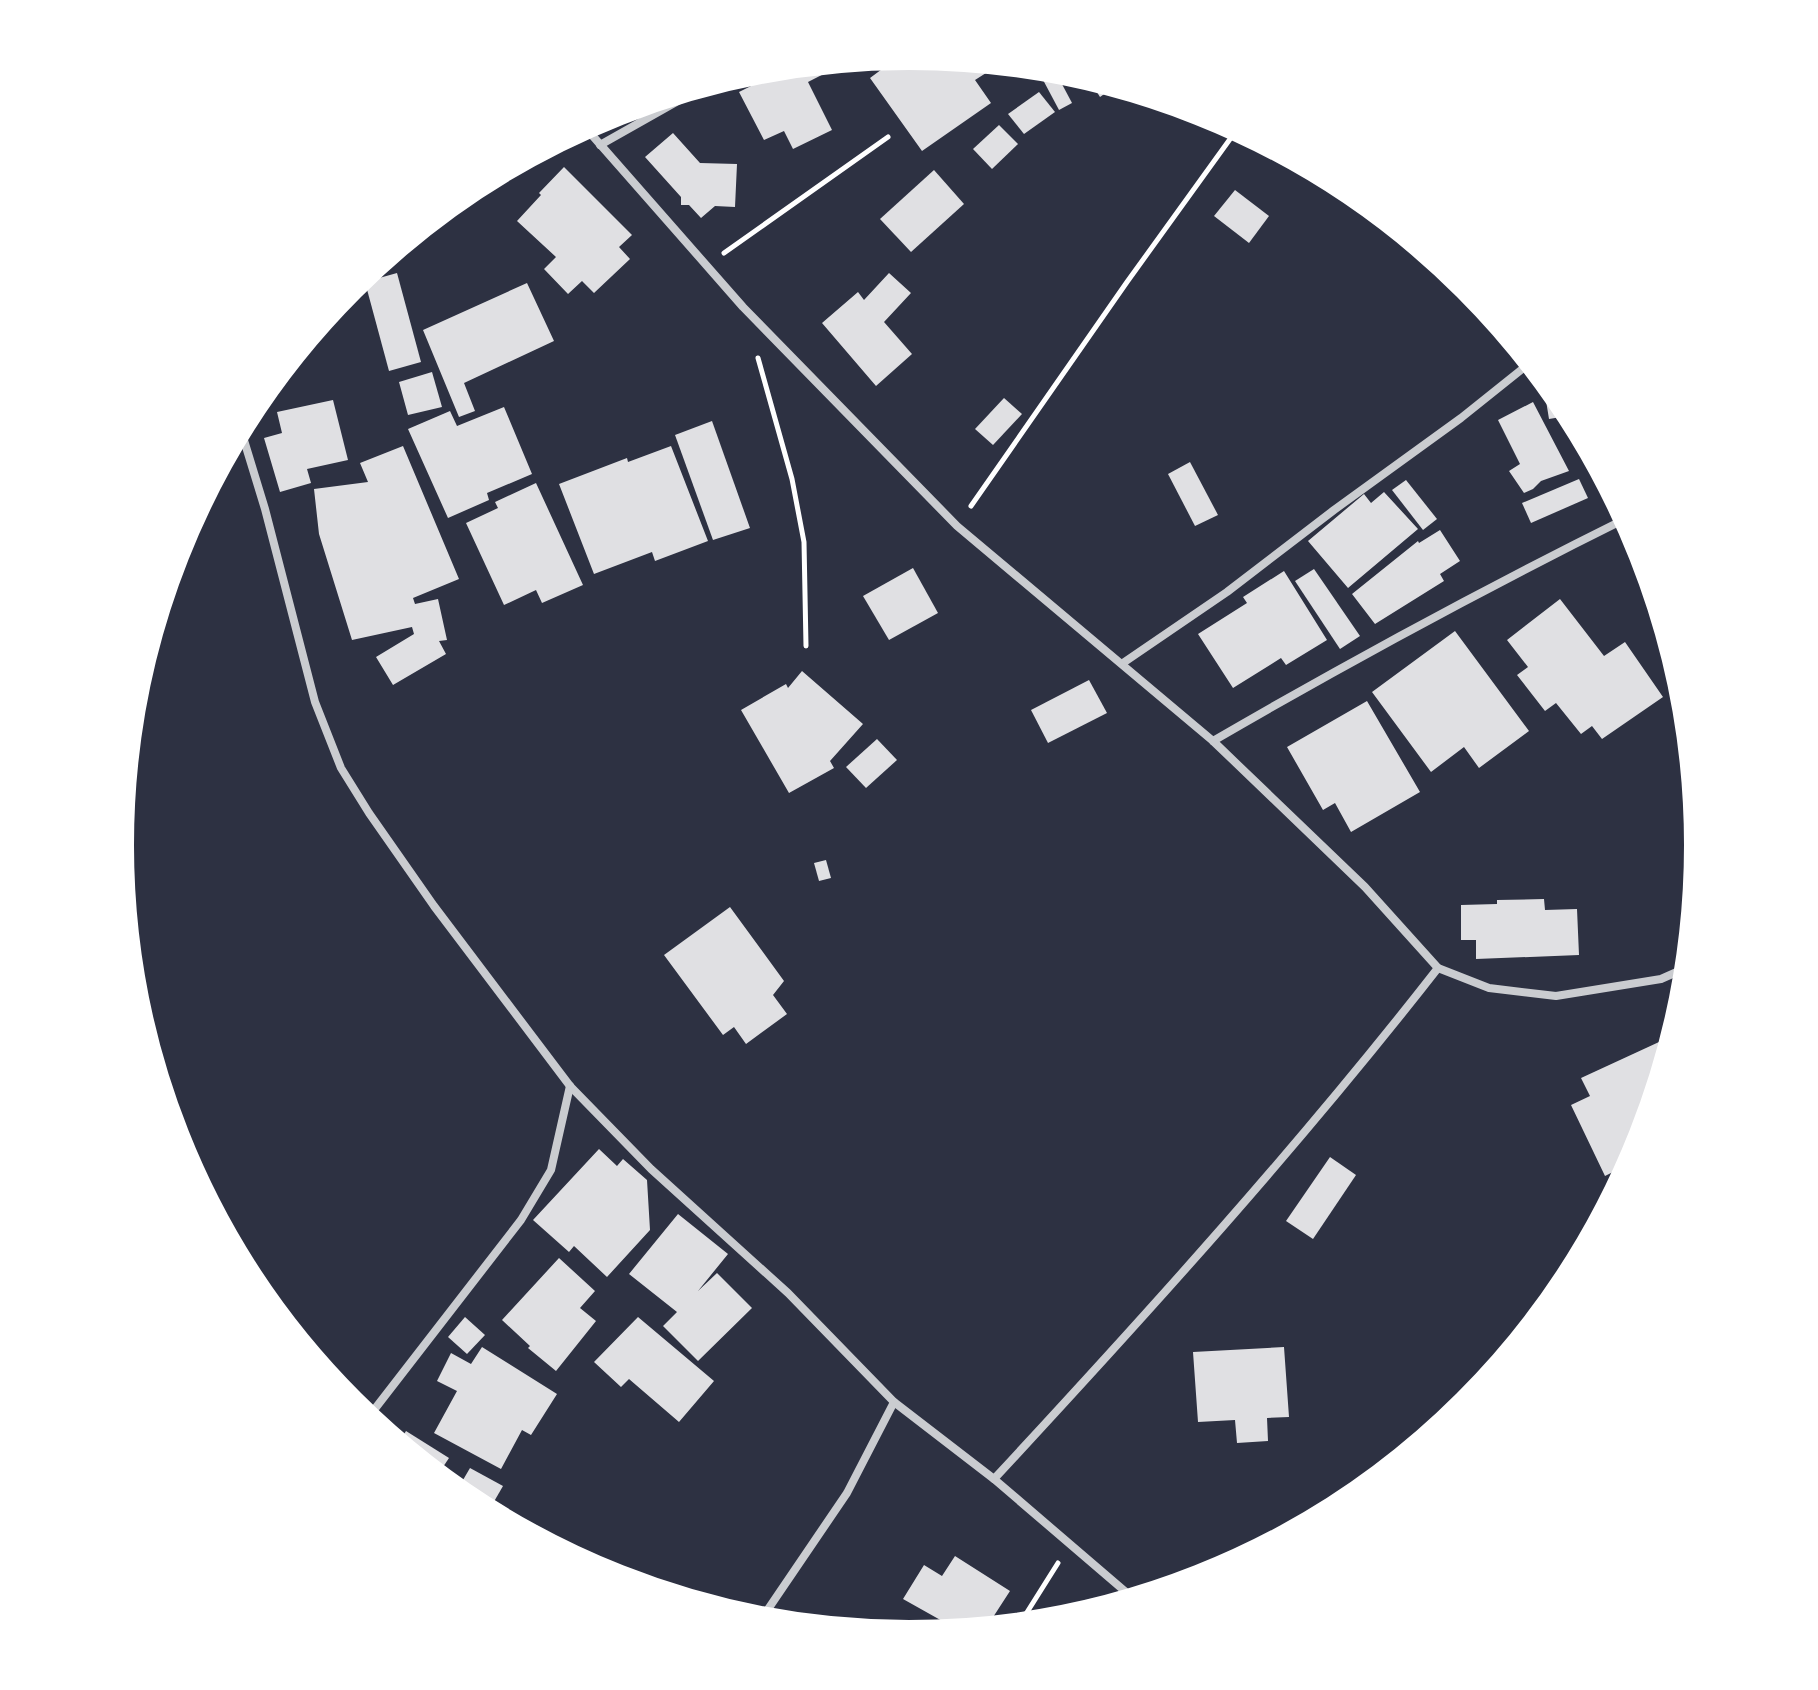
<svg xmlns="http://www.w3.org/2000/svg" width="1818" height="1690" viewBox="0 0 1818 1690" font-family="Commissioner,sans-serif">
	<style>
		.building { fill: #e0e0e3 }
		.lines { fill: none; stroke-linecap: round; stroke-linejoin: round }
		.path { stroke: #fff; stroke-width: 5 }
		.minor { stroke: #caccd0; stroke-width: 8 }
		.rim { fill: none; stroke: #fff; stroke-width: 4 }
	</style>
	<rect width="100%" height="100%" fill="#2d3142"/>
	<g class="building">
		<path d="M 909,54 L 977,61 L 986,73 L 975,80 L 991,103 L 922,151 L 870,78 L 901,55 Z"/>
		<path d="M 851,60 L 808,82 L 832,130 L 793,149 L 784,131 L 764,140 L 739,92 L 763,80 L 757,69 Z"/>
		<path d="M 1055,71 L 1072,103 L 1059,110 L 1042,78 Z"/>
		<path d="M 1087,76 L 1117,85 L 1100,97 Z"/>
		<path d="M 1039,92 L 1055,112 L 1024,134 L 1008,114 Z"/>
		<path d="M 999,125 L 1018,144 L 992,169 L 973,149 Z"/>
		<path d="M 673,133 L 700,163 L 737,164 L 735,207 L 715,206 L 701,218 L 689,205 L 681,205 L 681,197 L 645,157 Z"/>
		<path d="M 564,167 L 632,235 L 619,247 L 630,259 L 594,293 L 582,281 L 568,294 L 544,269 L 556,257 L 517,221 L 541,195 L 539,193 Z"/>
		<path d="M 934,170 L 964,204 L 911,252 L 880,219 Z"/>
		<path d="M 469,188 L 477,199 L 459,212 L 452,202 Z"/>
		<path d="M 1235,190 L 1269,216 L 1249,243 L 1214,216 Z"/>
		<path d="M 397,273 L 421,362 L 389,371 L 365,282 Z"/>
		<path d="M 889,273 L 911,293 L 884,322 L 912,354 L 876,386 L 822,323 L 858,292 L 864,300 Z"/>
		<path d="M 527,283 L 554,341 L 464,383 L 475,411 L 459,417 L 423,330 Z"/>
		<path d="M 432,372 L 442,407 L 408,415 L 399,382 Z"/>
		<path d="M 1542,376 L 1567,406 L 1595,458 L 1589,461 L 1567,416 L 1549,419 Z"/>
		<path d="M 1004,398 L 1022,414 L 993,445 L 975,429 Z"/>
		<path d="M 333,400 L 348,460 L 307,469 L 311,483 L 280,492 L 264,438 L 282,433 L 277,412 Z"/>
		<path d="M 1533,402 L 1569,471 L 1541,481 L 1533,489 L 1524,493 L 1509,471 L 1520,464 L 1498,420 Z"/>
		<path d="M 504,407 L 532,474 L 487,493 L 489,500 L 448,518 L 408,429 L 450,411 L 457,426 Z"/>
		<path d="M 712,421 L 750,528 L 713,540 L 675,435 Z"/>
		<path d="M 403,446 L 459,579 L 413,598 L 415,604 L 438,599 L 447,640 L 439,641 L 446,654 L 393,685 L 376,657 L 414,634 L 412,627 L 352,640 L 319,534 L 314,489 L 368,482 L 360,463 Z"/>
		<path d="M 671,446 L 708,541 L 655,561 L 652,552 L 594,574 L 559,484 L 627,458 L 628,462 Z"/>
		<path d="M 1190,462 L 1218,515 L 1195,526 L 1168,474 Z"/>
		<path d="M 1579,479 L 1588,498 L 1531,523 L 1522,503 Z"/>
		<path d="M 1406,480 L 1437,519 L 1423,530 L 1392,490 Z"/>
		<path d="M 536,483 L 583,585 L 542,603 L 536,590 L 504,605 L 466,523 L 498,508 L 495,502 Z"/>
		<path d="M 1384,492 L 1418,529 L 1348,588 L 1308,541 L 1364,494 L 1371,503 Z"/>
		<path d="M 1440,530 L 1460,561 L 1440,574 L 1444,581 L 1375,624 L 1352,594 L 1418,541 L 1419,543 Z"/>
		<path d="M 913,568 L 938,613 L 889,640 L 863,596 Z"/>
		<path d="M 1314,569 L 1360,636 L 1340,649 L 1295,581 Z"/>
		<path d="M 1284,571 L 1327,640 L 1286,665 L 1281,658 L 1233,688 L 1198,634 L 1247,603 L 1243,597 Z"/>
		<path d="M 1560,599 L 1604,656 L 1625,642 L 1663,697 L 1602,739 L 1592,726 L 1581,734 L 1556,703 L 1545,711 L 1517,675 L 1528,667 L 1507,640 Z"/>
		<path d="M 1455,631 L 1529,731 L 1479,768 L 1464,747 L 1431,772 L 1372,692 Z"/>
		<path d="M 802,671 L 863,724 L 830,761 L 834,768 L 789,793 L 741,710 L 786,684 L 788,688 Z"/>
		<path d="M 1089,680 L 1107,713 L 1048,743 L 1031,710 Z"/>
		<path d="M 1367,701 L 1420,792 L 1351,832 L 1335,803 L 1323,810 L 1287,747 Z"/>
		<path d="M 877,739 L 897,760 L 866,788 L 846,767 Z"/>
		<path d="M 1698,826 L 1700,845 L 1700,847 L 1689,832 Z"/>
		<path d="M 826,860 L 831,878 L 819,881 L 814,863 Z"/>
		<path d="M 1544,899 L 1545,910 L 1577,909 L 1579,955 L 1476,959 L 1476,940 L 1461,940 L 1461,905 L 1497,904 L 1497,900 Z"/>
		<path d="M 730,907 L 784,981 L 773,995 L 787,1014 L 746,1044 L 734,1027 L 723,1035 L 664,955 Z"/>
		<path d="M 1659,1042 L 1667,1059 L 1640,1148 L 1626,1174 L 1623,1167 L 1605,1176 L 1571,1105 L 1590,1096 L 1581,1078 Z"/>
		<path d="M 599,1149 L 617,1166 L 623,1159 L 647,1180 L 650,1230 L 607,1277 L 574,1246 L 569,1252 L 533,1220 Z"/>
		<path d="M 1330,1157 L 1356,1175 L 1313,1239 L 1286,1221 Z"/>
		<path d="M 678,1214 L 728,1254 L 698,1291 L 717,1273 L 752,1308 L 698,1361 L 663,1326 L 677,1312 L 629,1274 Z"/>
		<path d="M 559,1258 L 595,1291 L 580,1308 L 596,1321 L 556,1371 L 528,1348 L 530,1346 L 502,1320 Z"/>
		<path d="M 465,1317 L 485,1335 L 467,1354 L 448,1337 Z"/>
		<path d="M 638,1317 L 714,1381 L 679,1422 L 629,1379 L 621,1387 L 594,1362 Z"/>
		<path d="M 482,1347 L 557,1394 L 531,1435 L 522,1430 L 501,1469 L 434,1433 L 457,1391 L 437,1381 L 451,1353 L 471,1364 Z"/>
		<path d="M 1284,1347 L 1289,1417 L 1267,1418 L 1268,1441 L 1237,1443 L 1235,1420 L 1198,1422 L 1193,1352 Z"/>
		<path d="M 406,1431 L 449,1458 L 437,1476 L 398,1444 Z"/>
		<path d="M 470,1468 L 503,1486 L 488,1512 L 456,1492 Z"/>
		<path d="M 955,1556 L 1010,1591 L 986,1628 L 960,1631 L 903,1599 L 924,1565 L 942,1576 Z"/>
	</g>
	<g class="lines">
		<g class="path">
			<path d="M 724,253 L 888,137"/>
			<path d="M 758,358 L 792,479 L 804,542 L 806,646"/>
			<path d="M 971,506 L 1127,282 L 1238,128"/>
			<path d="M 1019,1625 L 1058,1563"/>
		</g>
		<g class="minor">
			<path d="M 584,126 L 743,307 L 957,526 L 1213,741 L 1365,887 L 1438,968 L 1489,988 L 1556,996 L 1661,979 L 1688,967"/>
			<path d="M 600,145 L 708,84"/>
			<path d="M 1422,247 L 1504,330"/>
			<path d="M 237,432 L 243,437 L 265,509 L 315,702 L 341,768 L 369,813 L 434,906 L 570,1086 L 651,1169 L 788,1293 L 894,1402 L 994,1479 L 1134,1599"/>
			<path d="M 1123,663 L 1227,592 L 1334,510 L 1461,418 L 1531,362"/>
			<path d="M 1213,741 C 1349,662 1486,588 1627,518"/>
			<path d="M 367,1419 L 521,1220 L 551,1170 L 570,1086"/>
			<path d="M 994,1479 C 1148,1313 1299,1146 1438,968"/>
			<path d="M 760,1621 L 847,1493 L 894,1402"/>
		</g>
	</g>
	<path d="M0 0H1818V1690H0ZM132 845a777 777 0 1 1 1554 0a777 777 0 1 1-1554 0Z" fill="#fff" fill-rule="evenodd"/>
	<path class="rim" d="M132 845a777 777 0 1 1 1554 0a777 777 0 1 1-1554 0Z"/>
</svg>
